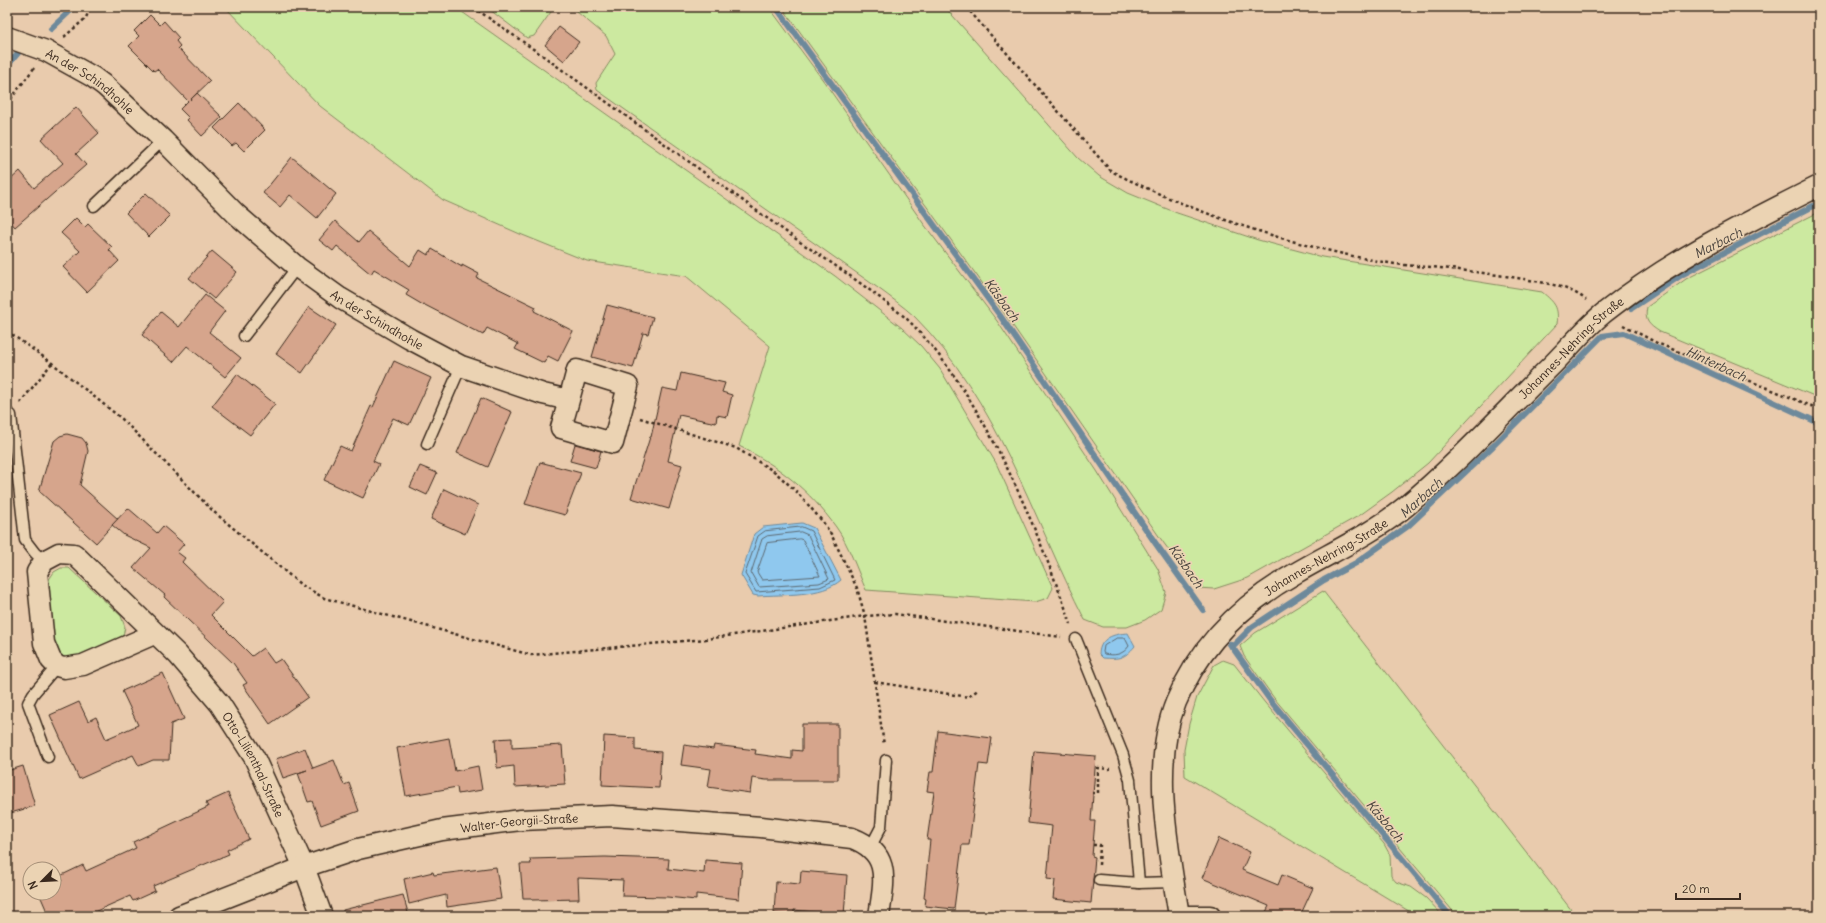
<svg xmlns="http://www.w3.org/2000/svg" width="1826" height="923" viewBox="0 0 1826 923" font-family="Delius,sans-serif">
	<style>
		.green { fill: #cce9a0; stroke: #848a5f }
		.water { fill: #8fc8ee; stroke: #6d899b }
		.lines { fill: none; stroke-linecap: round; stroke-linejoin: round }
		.shore { stroke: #5d6971; stroke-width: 1 }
		.stream { stroke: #6d899b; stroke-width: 6 }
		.building { fill: #d6a58c; stroke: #3b2a1e }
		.lane-casing { stroke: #3b2a1e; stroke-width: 13 }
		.street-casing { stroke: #3b2a1e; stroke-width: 23 }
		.path { stroke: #3b2a1e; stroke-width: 2.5; stroke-dasharray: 3 3; stroke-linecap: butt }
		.lane { stroke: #ebd3b3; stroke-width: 10 }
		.street { stroke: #ebd3b3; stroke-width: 20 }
		.labels { text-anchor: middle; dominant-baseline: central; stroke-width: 3.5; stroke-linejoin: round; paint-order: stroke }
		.street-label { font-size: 12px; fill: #3b2a1e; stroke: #ebd3b3 }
		.water-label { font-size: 13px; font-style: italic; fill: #48423d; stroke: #ebd3b3 }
	</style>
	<rect width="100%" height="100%" fill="#e9cbad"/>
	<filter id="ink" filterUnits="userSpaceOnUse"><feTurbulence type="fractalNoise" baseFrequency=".025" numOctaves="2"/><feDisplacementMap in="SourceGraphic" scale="8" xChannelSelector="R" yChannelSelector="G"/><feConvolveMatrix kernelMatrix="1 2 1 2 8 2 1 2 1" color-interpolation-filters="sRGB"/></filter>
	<g filter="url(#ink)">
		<g class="green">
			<path d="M 225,7 L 455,7 L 835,276 L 902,328 L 921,346 L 940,369 L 996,463 L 1053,588 L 1048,598 L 1035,602 L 866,590 C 857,570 849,545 836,527 C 809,490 779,466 739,446 L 770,346 L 686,276 L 587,261 L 520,234 L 443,200 L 320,106 Z"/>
			<path d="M 486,7 L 556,7 L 553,9 L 534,36 L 527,38 Z"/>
			<path d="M 571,7 L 769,7 L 825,83 L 923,223 L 997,321 L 1097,471 L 1158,569 L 1166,592 L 1161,609 L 1145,620 L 1127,627 L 1103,627 L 1085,620 C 1032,517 998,400 914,316 C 903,306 890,297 878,288 L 597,90 L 596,83 L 615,54 L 606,36 Z"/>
			<path d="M 782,7 L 945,7 L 1078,158 L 1099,176 L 1128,193 L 1177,213 L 1258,240 L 1322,257 L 1542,292 C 1555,303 1559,307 1557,324 L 1428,463 L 1392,492 L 1360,515 L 1248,578 L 1214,589 L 1197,588 L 1163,542 L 1004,313 Z"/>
			<path d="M 1819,212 L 1819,398 L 1660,332 C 1649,325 1644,321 1647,307 L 1686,279 Z"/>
			<path d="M 61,568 L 69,568 L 121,616 L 125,627 L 123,636 L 73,661 L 61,658 L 55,652 L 44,587 L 54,572 Z"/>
			<path d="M 1323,591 L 1576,916 L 1457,916 L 1274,698 L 1244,656 L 1240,646 L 1255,633 Z"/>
			<path d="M 1223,660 L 1234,664 L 1265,703 L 1384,844 L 1390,855 L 1391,876 L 1396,882 L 1411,887 L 1426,898 L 1443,916 L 1417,916 L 1185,776 L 1184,750 L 1189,724 L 1197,697 L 1214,665 Z"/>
		</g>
		<g class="water">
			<path d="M 802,523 L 814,528 L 841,580 C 822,597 783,594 758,596 L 753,595 L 741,575 L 754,534 L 763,527 Z"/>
			<path d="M 1128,633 L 1135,646 C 1124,659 1119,659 1103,658 L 1099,654 C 1100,637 1114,634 1128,633 Z"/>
		</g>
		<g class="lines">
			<g class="shore">
				<path d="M 802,527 L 811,531 L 835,580 L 820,587 L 756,592 L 745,574 L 758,536 L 765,531 Z"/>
				<path d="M 801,532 L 808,535 L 829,579 L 819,583 L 759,587 L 751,573 L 762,539 L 767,536 Z"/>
				<path d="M 800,539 L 803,540 L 820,576 L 762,580 L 757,572 L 767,543 Z"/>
				<path d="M 1117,638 L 1125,638 L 1129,646 C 1123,655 1114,656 1104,654 L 1103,652 L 1104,646 Z"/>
			</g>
			<g class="stream">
				<path d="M 776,7 L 1001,317 L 1156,544 L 1203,610"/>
				<path d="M 51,29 L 74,7"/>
				<path d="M 7,66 L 18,53"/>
				<path d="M 1632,308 L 1683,274 L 1819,203"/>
				<path d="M 1230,644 L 1270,700 L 1450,916"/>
				<path d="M 1232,647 L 1252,627 L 1324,580 L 1356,563 L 1408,526 L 1493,446 L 1602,336 L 1624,333 L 1819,423"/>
			</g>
		</g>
		<g class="building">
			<path d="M 150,15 L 160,25 L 164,21 L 179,38 L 176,41 L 180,46 L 178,48 L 210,81 L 190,100 L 197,93 L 222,117 L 202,136 L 187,120 L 189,118 L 180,109 L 188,101 L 157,69 L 154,71 L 129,46 L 139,36 L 134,31 Z"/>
			<path d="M 559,27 L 579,42 L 564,61 L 545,45 Z"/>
			<path d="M 239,103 L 265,130 L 244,151 L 236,143 L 232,146 L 214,128 Z"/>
			<path d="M 76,107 L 99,133 L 76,154 L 86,165 L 15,227 L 7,218 L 7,183 L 20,171 L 34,188 L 63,163 L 41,139 Z"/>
			<path d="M 292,157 L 336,194 L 317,218 L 290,195 L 280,207 L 263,193 Z"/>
			<path d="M 146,193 L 170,216 L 149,237 L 126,213 Z"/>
			<path d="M 76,218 L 85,227 L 88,224 L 112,247 L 109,250 L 119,261 L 87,292 L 63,267 L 80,251 L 61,233 Z"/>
			<path d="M 335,221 L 359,242 L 368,231 L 410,266 L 420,250 L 428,255 L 432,249 L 462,267 L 462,265 L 479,274 L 477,278 L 536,307 L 534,311 L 573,331 L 558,361 L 548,356 L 544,363 L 515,349 L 518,344 L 487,328 L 483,335 L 423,304 L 423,305 L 406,295 L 409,290 L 374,269 L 371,274 L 337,246 L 333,251 L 319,240 Z"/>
			<path d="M 212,251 L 237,272 L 214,299 L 189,278 Z"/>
			<path d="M 205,295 L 225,311 L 209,332 L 241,358 L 225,377 L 187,346 L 173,362 L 142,335 L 161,312 L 179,327 Z"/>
			<path d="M 607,305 L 653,317 L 648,334 L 643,333 L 633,368 L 592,357 Z"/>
			<path d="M 309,307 L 336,325 L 302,373 L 276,354 Z"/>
			<path d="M 394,361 L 431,378 L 409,425 L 393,418 L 373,461 L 379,464 L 363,498 L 324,480 L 340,446 L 351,451 L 371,406 L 373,407 Z"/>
			<path d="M 681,373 L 725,383 L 722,392 L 732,395 L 727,417 L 717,415 L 716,423 L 679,415 L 668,461 L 682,465 L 669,509 L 631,498 L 650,437 L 651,437 L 662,388 L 677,391 Z"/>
			<path d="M 237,374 L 275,404 L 250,435 L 212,406 Z"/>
			<path d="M 481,398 L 512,412 L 488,467 L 457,453 Z"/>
			<path d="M 67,434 L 82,438 L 86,443 L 88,451 L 80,485 L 118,519 L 96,543 L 39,491 L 54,441 L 60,436 Z"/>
			<path d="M 575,444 L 601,451 L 596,468 L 570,461 Z"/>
			<path d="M 540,462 L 581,473 L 565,515 L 525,504 Z"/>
			<path d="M 420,466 L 437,473 L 427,495 L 410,487 Z"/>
			<path d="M 444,489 L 478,505 L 465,534 L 431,519 Z"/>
			<path d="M 128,508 L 157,533 L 163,526 L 184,544 L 177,552 L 185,558 L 182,562 L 223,602 L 211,615 L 252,656 L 263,648 L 274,663 L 281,659 L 308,697 L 270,724 L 243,685 L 247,683 L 233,663 L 164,597 L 165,595 L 133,568 L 151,548 L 124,535 L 112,525 Z"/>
			<path d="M 163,673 L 184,719 L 171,724 L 169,760 L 153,760 L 139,766 L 133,755 L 79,779 L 50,715 L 79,702 L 88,721 L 96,717 L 106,739 L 138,725 L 122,691 Z"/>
			<path d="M 802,724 L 838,724 L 838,780 L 766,780 L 752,778 L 750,793 L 708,787 L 711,769 L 681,765 L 684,745 L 713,749 L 714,745 L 756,750 L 755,754 L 792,759 L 792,750 L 802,751 Z"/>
			<path d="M 938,731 L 992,738 L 988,765 L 979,764 L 969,845 L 962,845 L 954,909 L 925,906 L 926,899 L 924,898 L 930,840 L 927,840 L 934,792 L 927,791 L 930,772 L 933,772 Z"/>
			<path d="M 604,736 L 635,738 L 635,750 L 661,752 L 659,788 L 602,785 Z"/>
			<path d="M 449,738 L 455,771 L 478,766 L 482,790 L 458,794 L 457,787 L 406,796 L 397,748 Z"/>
			<path d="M 512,738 L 512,748 L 562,745 L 565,784 L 515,787 L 514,766 L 497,768 L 495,739 Z"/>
			<path d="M 305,748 L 313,768 L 334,760 L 344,785 L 349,783 L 359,811 L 321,825 L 312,801 L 308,802 L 298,773 L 307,770 L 283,778 L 276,759 Z"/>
			<path d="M 1034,751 L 1096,756 L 1091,821 L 1095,821 L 1092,856 L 1095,857 L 1091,903 L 1053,899 L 1055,880 L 1047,879 L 1052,826 L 1028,823 Z"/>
			<path d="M 23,766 L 35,806 L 7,814 L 7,771 Z"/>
			<path d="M 228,793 L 249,839 L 227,850 L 229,854 L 153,886 L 155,891 L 133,901 L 130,896 L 85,916 L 49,916 L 39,893 L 54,893 L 54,885 L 62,881 L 60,876 L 83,865 L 86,871 L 136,848 L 133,842 L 208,807 L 206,803 Z"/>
			<path d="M 1219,838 L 1250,852 L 1242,870 L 1278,885 L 1282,875 L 1313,888 L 1300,916 L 1276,916 L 1266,912 L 1269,906 L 1202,878 Z"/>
			<path d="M 605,857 L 669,859 L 668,869 L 704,873 L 705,860 L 742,863 L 739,899 L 696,894 L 696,900 L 667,897 L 622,896 L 623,880 L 578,878 L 579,899 L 532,900 L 532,898 L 523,898 L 520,864 L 531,864 L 530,859 Z"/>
			<path d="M 496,867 L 501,899 L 447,907 L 446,895 L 409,904 L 404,879 L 433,872 L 434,875 Z"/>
			<path d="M 801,871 L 847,875 L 844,915 L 794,910 L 794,915 L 774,913 L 776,882 L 800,884 Z"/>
			<path d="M 403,895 L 409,916 L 343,916 L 343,910 Z"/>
		</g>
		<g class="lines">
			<defs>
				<g id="lane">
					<path d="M 94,206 L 163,140"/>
					<path d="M 244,336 L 297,267"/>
					<path d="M 11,415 L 25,540 L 35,553 L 44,561"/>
					<path d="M 427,444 L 461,366"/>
					<path d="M 1076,639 L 1123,755 L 1130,780 L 1139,883"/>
					<path d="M 48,757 L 28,703 L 33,694 L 57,666"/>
					<path d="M 870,848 L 881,827 L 886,760"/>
					<path d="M 1099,880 L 1139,883 L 1174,882"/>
				</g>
				<g id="street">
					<path id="s1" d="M 7,37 L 46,51 L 93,77 L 105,86 L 163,140 L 236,214 L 297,267 L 340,298 L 410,339 L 461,366 L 543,394 L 569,400 L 561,428 L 613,443 L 628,386 L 577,370 L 569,400"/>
					<path id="s2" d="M 154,634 L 83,665 L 64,668 L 57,666 L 51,660 L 44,643 L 37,572 L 44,561 L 59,553 L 74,554 L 178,655 L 220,704 L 254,757 L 304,867 L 322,916"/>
					<path id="s3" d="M 179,916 L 304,867 L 358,849 L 442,830 L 521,820 L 612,816 L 761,827 L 852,838 C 892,853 884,881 879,916"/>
					<path id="s4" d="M 1179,916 C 1169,850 1150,766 1176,702 C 1200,645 1243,603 1296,573 C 1332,552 1372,534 1405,507 C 1457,464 1504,412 1553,364 C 1570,347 1586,327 1605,312 C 1671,260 1745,223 1819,186"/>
					<path d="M 1185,916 L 1210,916"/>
				</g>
			</defs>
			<use href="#lane" class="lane-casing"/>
			<use href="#street" class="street-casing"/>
			<g class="path">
				<path d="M 473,7 L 539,53 L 800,242 C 829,261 857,280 884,301 C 893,308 902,314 910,322 C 985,398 1035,524 1071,624"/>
				<path d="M 966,7 L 1111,171 C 1196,214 1289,245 1383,262 C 1398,265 1415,266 1431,267 C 1462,270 1493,274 1524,279 C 1545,283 1569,286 1586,300"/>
				<path d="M 64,37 L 86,18 L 90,7"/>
				<path d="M 7,104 L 34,68"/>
				<path d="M 1623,325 L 1657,343 L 1819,409"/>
				<path d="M 7,331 L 52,363 L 122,419 L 214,512 L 300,584 L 324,598 L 531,655 L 706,639 L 865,616 L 895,614 L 1061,637"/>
				<path d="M 20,403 L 52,363"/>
				<path d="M 640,418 L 736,448 L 775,472 L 797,492 L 823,522 L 831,534 L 857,588 L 865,616 L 884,745"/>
				<path d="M 875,682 L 968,697 L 979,689"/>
				<path d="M 1092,793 L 1098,793 L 1098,768 L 1110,769"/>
				<path d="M 1093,845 L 1100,845 L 1099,865"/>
			</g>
			<use href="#lane" class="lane"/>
			<use href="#street" class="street"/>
		</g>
	</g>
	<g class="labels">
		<g class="street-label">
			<text stroke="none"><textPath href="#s1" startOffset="95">An der Schindhohle</textPath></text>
			<text stroke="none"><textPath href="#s1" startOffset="470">An der Schindhohle</textPath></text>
			<text stroke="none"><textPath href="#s4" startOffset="754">Johannes-Nehring-Straße</textPath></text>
			<text stroke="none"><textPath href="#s4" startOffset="430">Johannes-Nehring-Straße</textPath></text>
			<text stroke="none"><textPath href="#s2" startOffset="526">Otto-Lilienthal-Straße</textPath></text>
			<text stroke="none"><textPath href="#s3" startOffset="355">Walter-Georgii-Straße</textPath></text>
		</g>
		<g class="water-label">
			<text transform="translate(1718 243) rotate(-27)">Marbach</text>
			<text transform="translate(1002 300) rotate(54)">Käsbach</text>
			<text transform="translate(1716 364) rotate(25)">Hinterbach</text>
			<text transform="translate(1421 498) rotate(-42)">Marbach</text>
			<text transform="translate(1186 566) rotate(55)">Käsbach</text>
			<text transform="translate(1385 821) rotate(50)">Käsbach</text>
		</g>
	</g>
	<rect width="1826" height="923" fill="none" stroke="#ebd3b3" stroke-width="24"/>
	<rect x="12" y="12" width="1802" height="899" fill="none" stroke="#3b2a1e" stroke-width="1.5" filter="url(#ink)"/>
	<g transform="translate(42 881) rotate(246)"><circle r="19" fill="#ebd3b3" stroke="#a58f77"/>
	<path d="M0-3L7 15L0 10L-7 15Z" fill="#3b2a1e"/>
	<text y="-6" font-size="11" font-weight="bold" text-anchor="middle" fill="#3b2a1e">N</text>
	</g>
	<path d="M1676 893v6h64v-6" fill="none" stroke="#3b2a1e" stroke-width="2"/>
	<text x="1682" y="893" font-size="12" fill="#3b2a1e" stroke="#ebd3b3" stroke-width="3" paint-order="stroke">20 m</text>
</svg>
